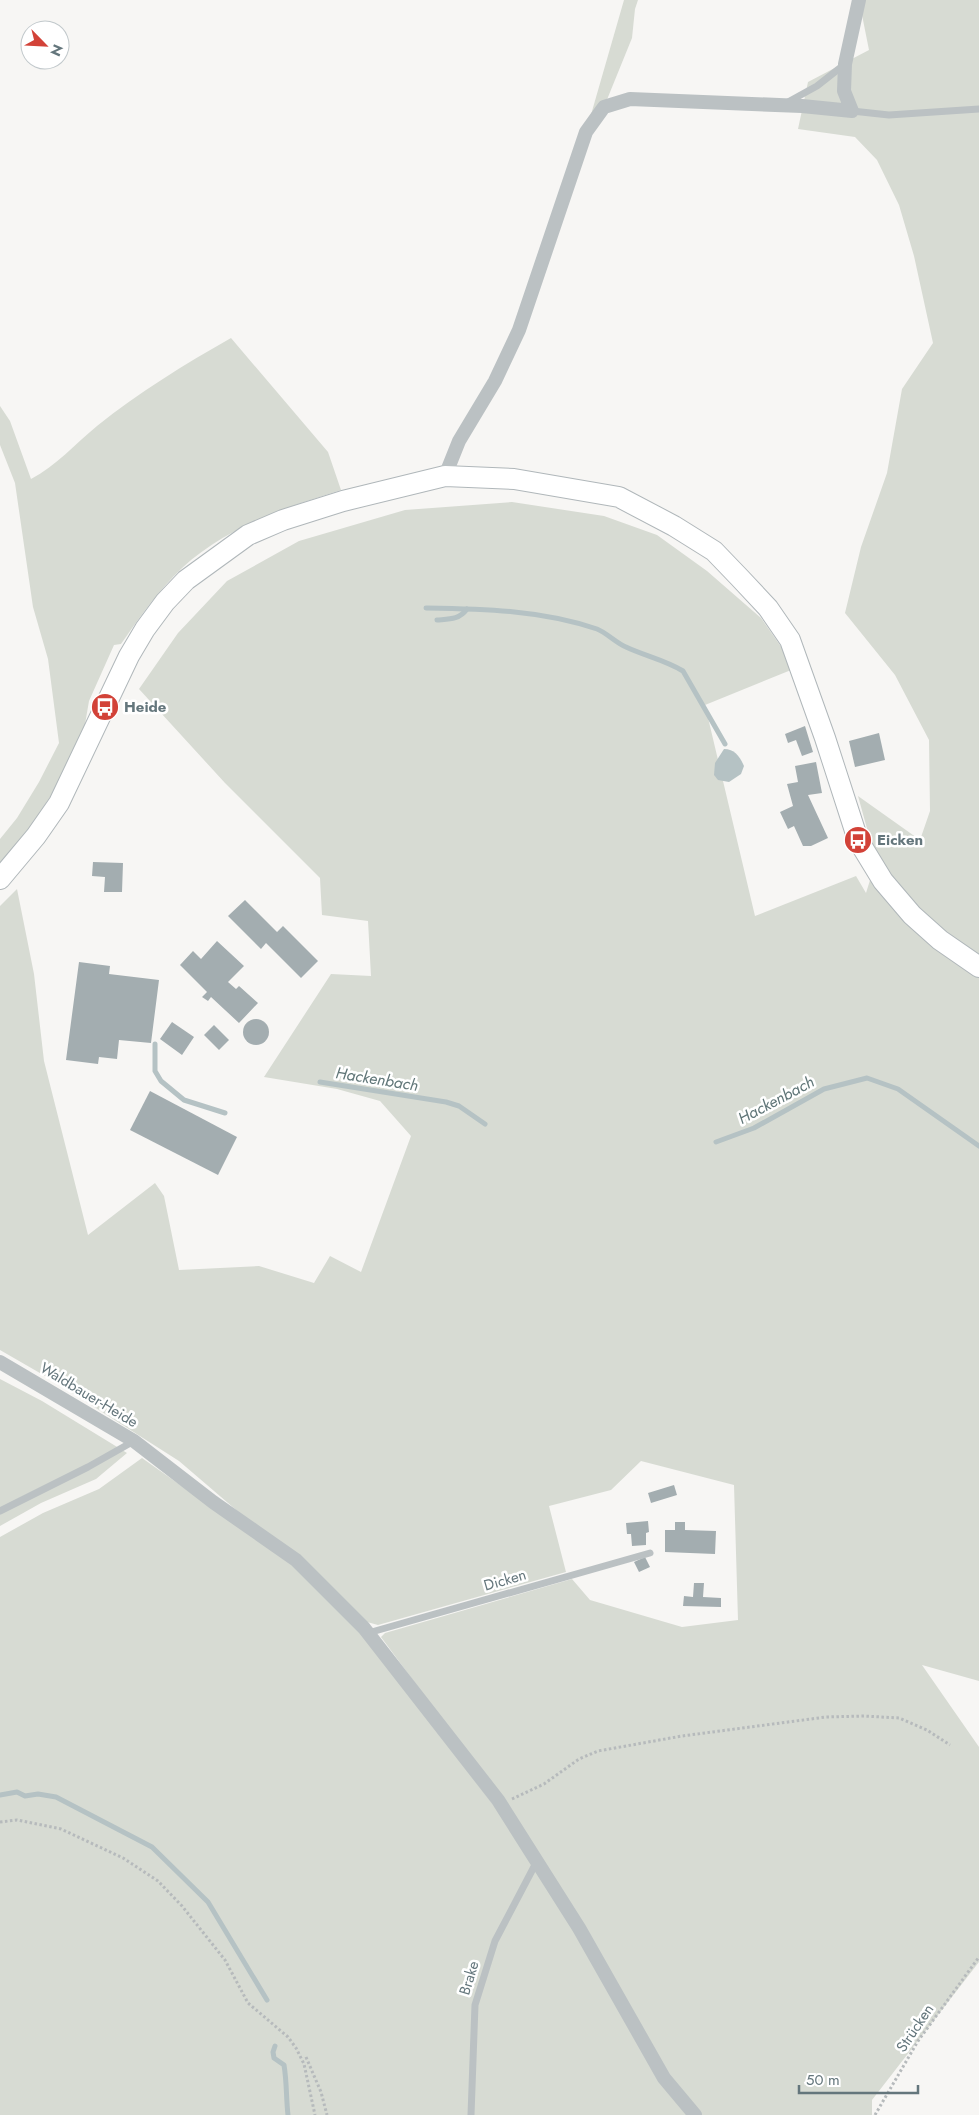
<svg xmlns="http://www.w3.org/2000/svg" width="979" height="2115" viewBox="0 0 979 2115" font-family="Jost,sans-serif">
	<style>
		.green { fill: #d7dbd3 }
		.water { fill: #b5c2c4 }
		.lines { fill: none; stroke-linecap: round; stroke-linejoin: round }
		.stream { stroke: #b5c2c4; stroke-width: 5 }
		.building { fill: #a3adb0 }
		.secondary-casing { stroke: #b0b7ba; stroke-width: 22 }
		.path { stroke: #b6babc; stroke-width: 3; stroke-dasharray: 2.5 2.5; stroke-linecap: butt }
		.lane { stroke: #bbc1c3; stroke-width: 7 }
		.street { stroke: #bbc1c3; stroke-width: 14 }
		.secondary { stroke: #fff; stroke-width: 20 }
		.labels { text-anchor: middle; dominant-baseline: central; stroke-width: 5; stroke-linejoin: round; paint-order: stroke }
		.poi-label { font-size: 15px; font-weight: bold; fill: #64767c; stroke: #fff; text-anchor: start }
		.street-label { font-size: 15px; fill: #64767c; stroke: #fff }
		.water-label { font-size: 16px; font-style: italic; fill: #5f7577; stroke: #fff }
	</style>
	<rect width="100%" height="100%" fill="#f7f6f4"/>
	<g class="green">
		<path d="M 624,0 L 638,0 L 635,9 L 632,38 L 604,107 L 586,132 Z"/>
		<path d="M 859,0 L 979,0 L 979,1681 L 922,1665 L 979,1747 L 979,1962 L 872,2100 L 872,2115 L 0,2115 L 0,1537 L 43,1513 L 99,1489 L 142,1458 L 289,1562 L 364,1635 L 495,1807 L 496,1786 L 492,1787 L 381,1637 L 385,1633 L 572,1579 L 590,1600 L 682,1627 L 738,1620 L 734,1485 L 641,1461 L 611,1490 L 549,1506 L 566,1572 L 378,1625 L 367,1622 L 179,1461 L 52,1380 L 0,1350 L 0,906 L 17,889 L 34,974 L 44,1061 L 88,1235 L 155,1183 L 164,1196 L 179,1270 L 259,1266 L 314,1283 L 330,1256 L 361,1272 L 411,1136 L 380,1101 L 337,1089 L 264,1077 L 331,974 L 371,976 L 368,921 L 322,915 L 320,878 L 225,783 L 139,689 L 178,633 L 227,581 L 299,541 L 405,510 L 512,502 L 604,516 L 657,535 L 707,571 L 761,618 L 796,668 L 705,705 L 755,916 L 856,876 L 866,893 L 876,861 L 858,796 L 920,840 L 930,811 L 929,740 L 895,675 L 845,613 L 861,547 L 887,473 L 902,389 L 933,343 L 914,256 L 899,205 L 877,160 L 855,137 L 798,129 L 808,82 L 869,50 Z"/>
		<path d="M 231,338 L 328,452 L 341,490 C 281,509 218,530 173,577 C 153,598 137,621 121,644 L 114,645 L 89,701 L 84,730 L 58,785 L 24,836 L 0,864 L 0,839 L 17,818 L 39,782 L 59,743 L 48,659 L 33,607 L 15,483 L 0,445 L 0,406 L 10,421 L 31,479 C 56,466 75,444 97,426 C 138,393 185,364 231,338 Z"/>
		<path d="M 0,1379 L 42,1401 L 127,1453 L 96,1479 L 41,1503 L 0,1526 Z"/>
	</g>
	<path class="water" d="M 724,749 C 735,749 740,757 744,766 L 741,774 L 729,782 L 718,780 L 714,775 L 715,763 Z"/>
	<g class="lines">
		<g class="stream">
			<path d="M 426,608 C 484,609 541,610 597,629 C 607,633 616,643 626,647 C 645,656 665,660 683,671 L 725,744"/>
			<path d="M 437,620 C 449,619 459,620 467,609"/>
			<path d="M 155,1044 L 155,1071 L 161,1081 L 184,1100 L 225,1113"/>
			<path d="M 320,1082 L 446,1102 L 459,1106 L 485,1124"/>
			<path d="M 716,1142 L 754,1128 L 824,1089 L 867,1078 L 898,1089 L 979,1146"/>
			<path d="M 0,1795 L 17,1792 L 25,1796 L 38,1794 L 56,1797 L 152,1847 L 208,1902 L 267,2000"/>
			<path d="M 275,2046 L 273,2052 L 274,2058 L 284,2065 C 287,2083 286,2098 288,2115"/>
		</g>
	</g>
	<g class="building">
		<path d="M 805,726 L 813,752 L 802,756 L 796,740 L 788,743 L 785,734 Z"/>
		<path d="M 879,733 L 885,760 L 855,767 L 849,741 Z"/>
		<path d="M 816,762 L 822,793 L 808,795 L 828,838 L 811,846 L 803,846 L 794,826 L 788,829 L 780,812 L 793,806 L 787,784 L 798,782 L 795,766 Z"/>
		<path d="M 93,862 L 123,863 L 122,892 L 104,892 L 105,877 L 92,876 Z"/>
		<path d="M 245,900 L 277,932 L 283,926 L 318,961 L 301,978 L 266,943 L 261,949 L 228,916 Z"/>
		<path d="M 217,941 L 244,966 L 228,982 L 236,989 L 239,986 L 258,1003 L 239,1023 L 211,997 L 208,1001 L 202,997 L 207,992 L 180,965 L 193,951 L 201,959 Z"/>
		<path d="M 79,962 L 110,966 L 109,974 L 159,980 L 151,1043 L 119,1040 L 117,1059 L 99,1057 L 98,1064 L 66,1060 Z"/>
		<circle cx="256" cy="1032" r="13"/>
		<path d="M 172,1022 L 194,1037 L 182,1055 L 160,1039 Z"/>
		<path d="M 214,1025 L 229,1040 L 219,1050 L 204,1035 Z"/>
		<path d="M 150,1091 L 237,1137 L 218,1175 L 130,1130 Z"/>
		<path d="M 674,1485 L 677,1495 L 651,1503 L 648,1493 Z"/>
		<path d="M 648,1521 L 649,1532 L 646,1533 L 646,1545 L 632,1546 L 631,1534 L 627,1534 L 626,1523 Z"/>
		<path d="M 675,1522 L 685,1522 L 685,1530 L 716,1531 L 715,1554 L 665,1552 L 665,1530 L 675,1530 Z"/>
		<path d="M 645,1557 L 650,1567 L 639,1572 L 634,1562 Z"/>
		<path d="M 694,1583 L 704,1583 L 703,1597 L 721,1598 L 721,1607 L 683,1606 L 684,1596 L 693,1597 Z"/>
	</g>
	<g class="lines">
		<defs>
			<path id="secondary" d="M 0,879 L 36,836 L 59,803 L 129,656 L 145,629 L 165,602 L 186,580 L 248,535 L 283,520 L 343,501 L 445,476 L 514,479 L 619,497 L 674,526 L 714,551 L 739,577 L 768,608 L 790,640 L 825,738 L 858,840 L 883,881 L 912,915 L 940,940 L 979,967"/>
		</defs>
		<use href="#secondary" class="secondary-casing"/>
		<g class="path">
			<path d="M 512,1799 L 544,1784 L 579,1759 L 598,1751 L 682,1736 L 826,1717 L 864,1716 L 899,1718 L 927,1730 L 950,1745"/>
			<path d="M 0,1822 L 17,1820 L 61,1829 L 123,1858 L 158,1881 L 182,1906 L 225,1960 L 248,2003 L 288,2037 L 296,2048 L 304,2064 L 315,2115"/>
			<path d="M 306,2057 L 321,2092 L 327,2115"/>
			<path d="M 875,2115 L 918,2041 L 979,1957"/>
		</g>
		<g class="lane">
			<path d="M 788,102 L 817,86 L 845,64"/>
			<path d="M 852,111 L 889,115 L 979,109"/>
			<path d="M 0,1511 L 88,1467 L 134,1441"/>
			<path d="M 368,1633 L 650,1553"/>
			<path d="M 471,2115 L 475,2005 L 495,1941 L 537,1861"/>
		</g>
		<g class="street">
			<path d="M 445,476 L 459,441 L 495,381 L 519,330 L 586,132 L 604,107 L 630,99 L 802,106 L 852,111 L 844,91 L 845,64 L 859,0"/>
			<path d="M 0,1362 L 134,1441 L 213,1502 L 296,1560 L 364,1628 L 498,1800 L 579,1928 L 664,2078 L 695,2115"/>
		</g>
		<use href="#secondary" class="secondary"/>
	</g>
	<defs>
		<symbol id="bus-disc" viewBox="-11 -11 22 22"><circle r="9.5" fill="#d24238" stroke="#fff"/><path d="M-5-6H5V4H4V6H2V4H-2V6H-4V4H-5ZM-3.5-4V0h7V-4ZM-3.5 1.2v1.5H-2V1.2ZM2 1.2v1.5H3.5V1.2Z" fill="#fff"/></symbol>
	</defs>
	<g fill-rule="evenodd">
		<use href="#bus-disc" x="89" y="691" width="32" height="32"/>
		<use href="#bus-disc" x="842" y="824" width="32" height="32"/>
	</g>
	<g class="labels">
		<g class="poi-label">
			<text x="124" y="707">Heide</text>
			<text x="877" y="840">Eicken</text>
		</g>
		<g class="street-label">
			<text transform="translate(89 1395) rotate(31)">Waldbauer-Heide</text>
			<text transform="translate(505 1580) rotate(-16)">Dicken</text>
			<text transform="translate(469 1978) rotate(-73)">Brake</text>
			<text transform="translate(915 2028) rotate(-56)">Strücken</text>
		</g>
		<g class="water-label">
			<text transform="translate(377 1079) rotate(9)">Hackenbach</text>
			<text transform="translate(776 1100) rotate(-28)">Hackenbach</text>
		</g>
	</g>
	<g transform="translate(45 45) rotate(114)"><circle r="24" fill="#ffffff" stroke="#c1c8cb"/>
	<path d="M0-4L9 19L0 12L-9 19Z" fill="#d24238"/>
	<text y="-8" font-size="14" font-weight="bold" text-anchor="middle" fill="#64767c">N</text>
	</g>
	<path d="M799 2085v8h119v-8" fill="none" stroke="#64767c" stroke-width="2.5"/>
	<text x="806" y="2085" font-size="15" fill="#64767c" stroke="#ffffff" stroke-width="4" paint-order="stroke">50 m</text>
</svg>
